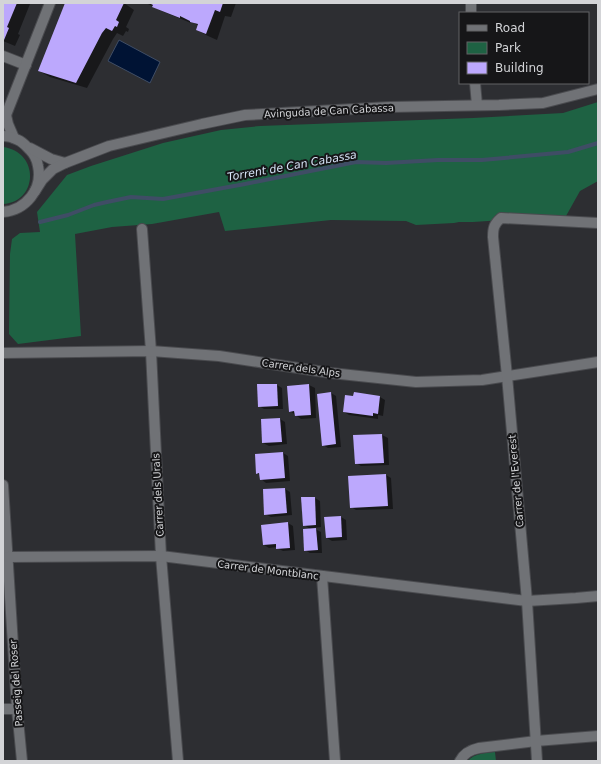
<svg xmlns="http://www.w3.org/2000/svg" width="601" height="764" viewBox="0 0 601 764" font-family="'DejaVu Sans',sans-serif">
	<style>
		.green { fill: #1e6243 }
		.water { fill: #001334; stroke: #3f4d65 }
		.shadow { fill: #0007 }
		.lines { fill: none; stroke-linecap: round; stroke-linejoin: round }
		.stream { stroke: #3f4d65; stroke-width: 4 }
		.building { fill: #bca8fd }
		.minor-casing { stroke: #4a4b4f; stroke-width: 12 }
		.minor { stroke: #707276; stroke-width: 10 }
		.labels { text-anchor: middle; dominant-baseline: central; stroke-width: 4; stroke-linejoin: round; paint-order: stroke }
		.street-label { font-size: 10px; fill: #d3d4d7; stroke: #161618 }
		.water-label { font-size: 11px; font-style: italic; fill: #d5e3f6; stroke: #161618 }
	</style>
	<rect width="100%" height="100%" fill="#2d2e32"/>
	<g class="green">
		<path d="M 598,102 L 598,181 L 580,191 L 566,216 L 473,222 L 459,222 L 454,223 L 416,225 L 406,221 L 331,220 L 225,231 L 219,212 L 152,224 L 112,227 L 75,234 L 81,336 L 18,344 L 9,334 L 10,254 L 12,239 L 20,233 L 40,232 L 37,212 L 67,175 L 91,166 L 163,143 L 221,130 L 260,126 L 473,118 L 563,113 Z"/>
		<path d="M 3,147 C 40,152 38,202 3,204 Z"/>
		<path d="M 495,752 L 496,761 L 468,761 C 475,753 485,753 495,752 Z"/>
	</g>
	<path class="water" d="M 119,40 L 160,62 L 150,83 L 108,61 Z"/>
	<g class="shadow">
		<path d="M 3,3 L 28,3 L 30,4 L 18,34 L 20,35 L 15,46 L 3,41 Z"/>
		<path d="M 66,3 L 124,3 L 134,10 L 126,27 L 129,29 L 128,32 L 126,31 L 123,36 L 117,33 L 113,39 L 87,88 L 50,77 L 39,71 Z"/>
		<path d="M 146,3 L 236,3 L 231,17 L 225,16 L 217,40 L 208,36 L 197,30 L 199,26 L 194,23 L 191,22 L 191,23 L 164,12 Z"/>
		<path d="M 277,385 L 282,388 L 283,409 L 264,409 L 259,406 Z"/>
		<path d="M 309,385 L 315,388 L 316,418 L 301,419 L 290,411 L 288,387 Z"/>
		<path d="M 331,393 L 336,396 L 341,447 L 328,448 L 323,445 Z"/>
		<path d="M 380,397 L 385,400 L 383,416 L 378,415 L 378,419 L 349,415 L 344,412 Z"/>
		<path d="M 280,419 L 285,422 L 287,444 L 269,446 L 263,443 Z"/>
		<path d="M 382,435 L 388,438 L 389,465 L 361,466 L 356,463 L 354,436 Z"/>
		<path d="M 283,453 L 288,456 L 290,481 L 266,483 L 261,479 L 260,475 L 257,473 Z"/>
		<path d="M 386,475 L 391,478 L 393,509 L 356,510 L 351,507 L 349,477 Z"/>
		<path d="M 285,489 L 290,492 L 292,515 L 271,517 L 265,514 Z"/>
		<path d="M 315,498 L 320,501 L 321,527 L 313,528 L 321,532 L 322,553 L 310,553 L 305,550 L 312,530 L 304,525 Z"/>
		<path d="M 341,517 L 346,520 L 347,540 L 332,541 L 327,538 Z"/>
		<path d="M 288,523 L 293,526 L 295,550 L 283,551 L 277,548 L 277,547 L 269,548 L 264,545 Z"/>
	</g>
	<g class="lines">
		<path class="stream" d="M 40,222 L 68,215 L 94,205 L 107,202 L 131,197 L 163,199 L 245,184 L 356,162 L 386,163 L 438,160 L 482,160 L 568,152 L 598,143"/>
	</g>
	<g class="building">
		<path d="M 3,3 L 17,3 L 7,27 L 9,28 L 4,40 L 3,40 Z"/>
		<path d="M 65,3 L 124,3 L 116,20 L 119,22 L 117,27 L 115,26 L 112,31 L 106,28 L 102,33 L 76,83 L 38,71 Z"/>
		<path d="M 149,3 L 223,3 L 220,12 L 215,10 L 206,34 L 196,30 L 198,24 L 190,22 L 190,21 L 180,16 L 180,18 L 152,7 L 153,5 Z"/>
		<path d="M 257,384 L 277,384 L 278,406 L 258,407 Z"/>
		<path d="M 309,384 L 311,415 L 295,416 L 294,411 L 289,412 L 287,386 Z"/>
		<path d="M 331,392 L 336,444 L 322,446 L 317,394 Z"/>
		<path d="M 354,392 L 380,396 L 378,414 L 373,413 L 373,416 L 343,412 L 345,395 L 353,396 Z"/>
		<path d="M 280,418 L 282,442 L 262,443 L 261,419 Z"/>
		<path d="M 382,434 L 384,463 L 355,464 L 353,435 Z"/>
		<path d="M 283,452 L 285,478 L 260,480 L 259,473 L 256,474 L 255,454 Z"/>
		<path d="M 386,474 L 388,506 L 350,508 L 348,476 Z"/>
		<path d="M 285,488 L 287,513 L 264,515 L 263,489 Z"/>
		<path d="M 301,497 L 315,497 L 316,525 L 303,526 Z"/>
		<path d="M 341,516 L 342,537 L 326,538 L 324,517 Z"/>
		<path d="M 288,522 L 290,548 L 276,549 L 276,544 L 263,545 L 261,525 Z"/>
		<path d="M 316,528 L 318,550 L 304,551 L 303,529 Z"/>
	</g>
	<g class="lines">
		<defs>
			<g id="minor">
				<path d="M 471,3 L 471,13"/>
				<path d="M 3,56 L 26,65"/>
				<path d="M 475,83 L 477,105"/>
				<path d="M 6,115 L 8,124 L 14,138"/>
				<path d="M 3,119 L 6,115 L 50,3"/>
				<path d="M 3,136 C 8,136 14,138 18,140 C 23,142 26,146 30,150 C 35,155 37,160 38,166 C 43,189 26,210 3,212"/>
				<path d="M 30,148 L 51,159 L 65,163"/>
				<path d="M 35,191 L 42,180 L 53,169 L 65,163 L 109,146 L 202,124 L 245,115 L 390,107 L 499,105 L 543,103 L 598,89"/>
				<path d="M 142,229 L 151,351 L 161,556 L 178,761"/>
				<path d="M 3,353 L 151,351 L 219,356 L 331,373 L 416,382 L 482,380 L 598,362"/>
				<path d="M 3,485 L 17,709 L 22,761"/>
				<path d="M 8,557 L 161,556 L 527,601 L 576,598 L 598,596"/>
				<path d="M 322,576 L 335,761"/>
				<path d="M 3,709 L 17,709"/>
				<path d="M 460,761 C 464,753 470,750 479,748 L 536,741 L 598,736"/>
				<path d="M 537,761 L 527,601 L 507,376 L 493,237 C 493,228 494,224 501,218 L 598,223"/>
			</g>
		</defs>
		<use href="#minor" class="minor-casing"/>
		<use href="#minor" class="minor"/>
	</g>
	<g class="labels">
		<g class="street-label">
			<text transform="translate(329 111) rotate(-3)">Avinguda de Can Cabassa</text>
			<text transform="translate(301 368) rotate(8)">Carrer dels Alps</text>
			<text transform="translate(516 481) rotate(-95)">Carrer de l'Everest</text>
			<text transform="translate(158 495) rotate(-93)">Carrer dels Urals</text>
			<text transform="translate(268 570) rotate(7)">Carrer de Montblanc</text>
			<text transform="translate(16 683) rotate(-94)">Passeig del Roser</text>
		</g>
		<g class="water-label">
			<text transform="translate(292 166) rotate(-10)">Torrent de Can Cabassa</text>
		</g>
	</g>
	<rect width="601" height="764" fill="none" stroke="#d3d4d7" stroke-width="8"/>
	<rect x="459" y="12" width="130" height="72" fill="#161618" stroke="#626264"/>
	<rect x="467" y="25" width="20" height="6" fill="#707276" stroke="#626264"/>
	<text x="495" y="32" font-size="12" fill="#d3d4d7">Road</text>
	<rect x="467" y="42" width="20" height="12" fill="#1e6243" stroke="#626264"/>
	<text x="495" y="52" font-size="12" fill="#d3d4d7">Park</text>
	<rect x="467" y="62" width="20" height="12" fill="#bca8fd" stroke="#626264"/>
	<text x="495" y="72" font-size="12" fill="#d3d4d7">Building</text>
</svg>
